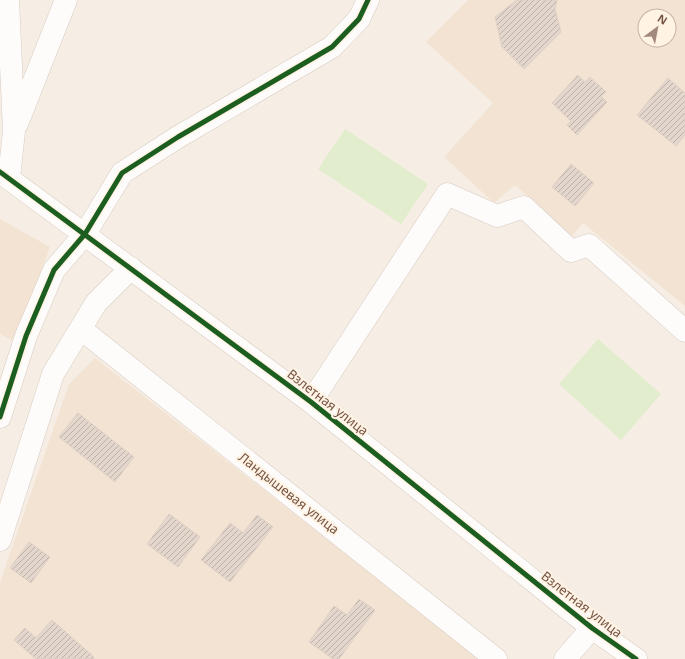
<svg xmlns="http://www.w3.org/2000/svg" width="685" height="659" viewBox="0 0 685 659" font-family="'Noto Sans',sans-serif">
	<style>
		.residential { fill: #f3e3d3; fill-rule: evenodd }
		.green { fill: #e2edcd }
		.building { fill: url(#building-hatch); stroke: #dfd0c6 }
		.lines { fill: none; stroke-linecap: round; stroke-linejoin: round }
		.minor-casing { stroke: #d7cbc2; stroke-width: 23 }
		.minor { stroke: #fefcfb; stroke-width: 22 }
		.cycleway-casing { stroke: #fff3e4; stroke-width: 8 }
		.cycleway { stroke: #1b5e20; stroke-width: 5 }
		.labels { text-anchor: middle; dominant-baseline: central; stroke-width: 4; stroke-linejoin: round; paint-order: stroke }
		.street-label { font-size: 13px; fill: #755344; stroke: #fff3e4 }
	</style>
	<defs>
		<pattern id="building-hatch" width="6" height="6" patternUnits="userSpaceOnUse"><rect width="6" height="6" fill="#e3d6cc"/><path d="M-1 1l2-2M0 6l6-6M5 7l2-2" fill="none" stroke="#bdb0a7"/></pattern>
	</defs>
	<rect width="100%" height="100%" fill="#f6eee4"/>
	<g class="residential">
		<path d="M 468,0 L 685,0 L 685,306 L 583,223 L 572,236 L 515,185 L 494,203 L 444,157 L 493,103 L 426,42 ZM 645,16 L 669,16 L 669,40 L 645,40 Z"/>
		<path d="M 0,219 L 50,247 L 15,342 L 0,334 Z"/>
		<path d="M 95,358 L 480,659 L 0,659 L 0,582 L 69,384 Z"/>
	</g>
	<g class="green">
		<path d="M 345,129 L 428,184 L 401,224 L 318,169 Z"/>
		<path d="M 598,339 L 661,394 L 621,440 L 559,384 Z"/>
	</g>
	<g class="building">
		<path d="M 517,0 L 557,0 L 555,9 L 561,32 L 524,69 L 502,47 L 495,17 Z"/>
		<path d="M 578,75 L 585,82 L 590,77 L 606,92 L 601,96 L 607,102 L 577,135 L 567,125 L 571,121 L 552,103 Z"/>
		<path d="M 668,78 L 685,93 L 685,135 L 676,146 L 637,115 Z"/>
		<path d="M 571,164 L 594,183 L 575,206 L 552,187 Z"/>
		<path d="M 78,413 L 134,457 L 115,482 L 59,437 Z"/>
		<path d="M 169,514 L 200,537 L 178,567 L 147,544 Z"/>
		<path d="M 257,515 L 273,527 L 230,582 L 201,560 L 230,523 L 243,533 Z"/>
		<path d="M 29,542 L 50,557 L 31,583 L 10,568 Z"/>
		<path d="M 359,599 L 375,610 L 339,659 L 333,659 L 309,642 L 334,606 L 347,615 Z"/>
		<path d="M 52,620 L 94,657 L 93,659 L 36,659 L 14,640 L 25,628 L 36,638 Z"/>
	</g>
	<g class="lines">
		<defs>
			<g id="minor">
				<path d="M 8,0 L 14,131 L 9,178"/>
				<path d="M 17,124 L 66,0"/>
				<path d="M 0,172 L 311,402 L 592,628 L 636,659"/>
				<path d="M 81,329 L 496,659"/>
				<path d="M 311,402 L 447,194 L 497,216 L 524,207 L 571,251 L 589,245 L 685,331"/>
				<path d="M 0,417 L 26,336 L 54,270 L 85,234 L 122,173 L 178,137 L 332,47 L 359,19 L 368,0"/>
				<path d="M 0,540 L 53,374 L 96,303 L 131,268"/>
				<path d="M 565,659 L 592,628"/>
			</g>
		</defs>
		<use href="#minor" class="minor-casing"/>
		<use href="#minor" class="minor"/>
		<defs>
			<g id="cycleway">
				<path d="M 0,172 L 311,402 L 592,628 L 636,659"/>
				<path d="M 0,417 L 26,336 L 54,270 L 85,234 L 122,173 L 178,137 L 332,47 L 359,19 L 368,0"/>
			</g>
		</defs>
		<use href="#cycleway" class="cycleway-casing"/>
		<use href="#cycleway" class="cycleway"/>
	</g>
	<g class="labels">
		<g class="street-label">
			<text transform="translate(328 402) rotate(38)">Взлетная улица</text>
			<text transform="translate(289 493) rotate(38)">Ландышевая улица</text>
			<text transform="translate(582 604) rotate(38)">Взлетная улица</text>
		</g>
	</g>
	<g transform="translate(657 28) rotate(32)"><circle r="19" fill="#fff3e4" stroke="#c8b3a4"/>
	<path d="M0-3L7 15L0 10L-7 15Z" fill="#a2897c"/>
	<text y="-6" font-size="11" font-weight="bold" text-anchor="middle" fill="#755344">N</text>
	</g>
</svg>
